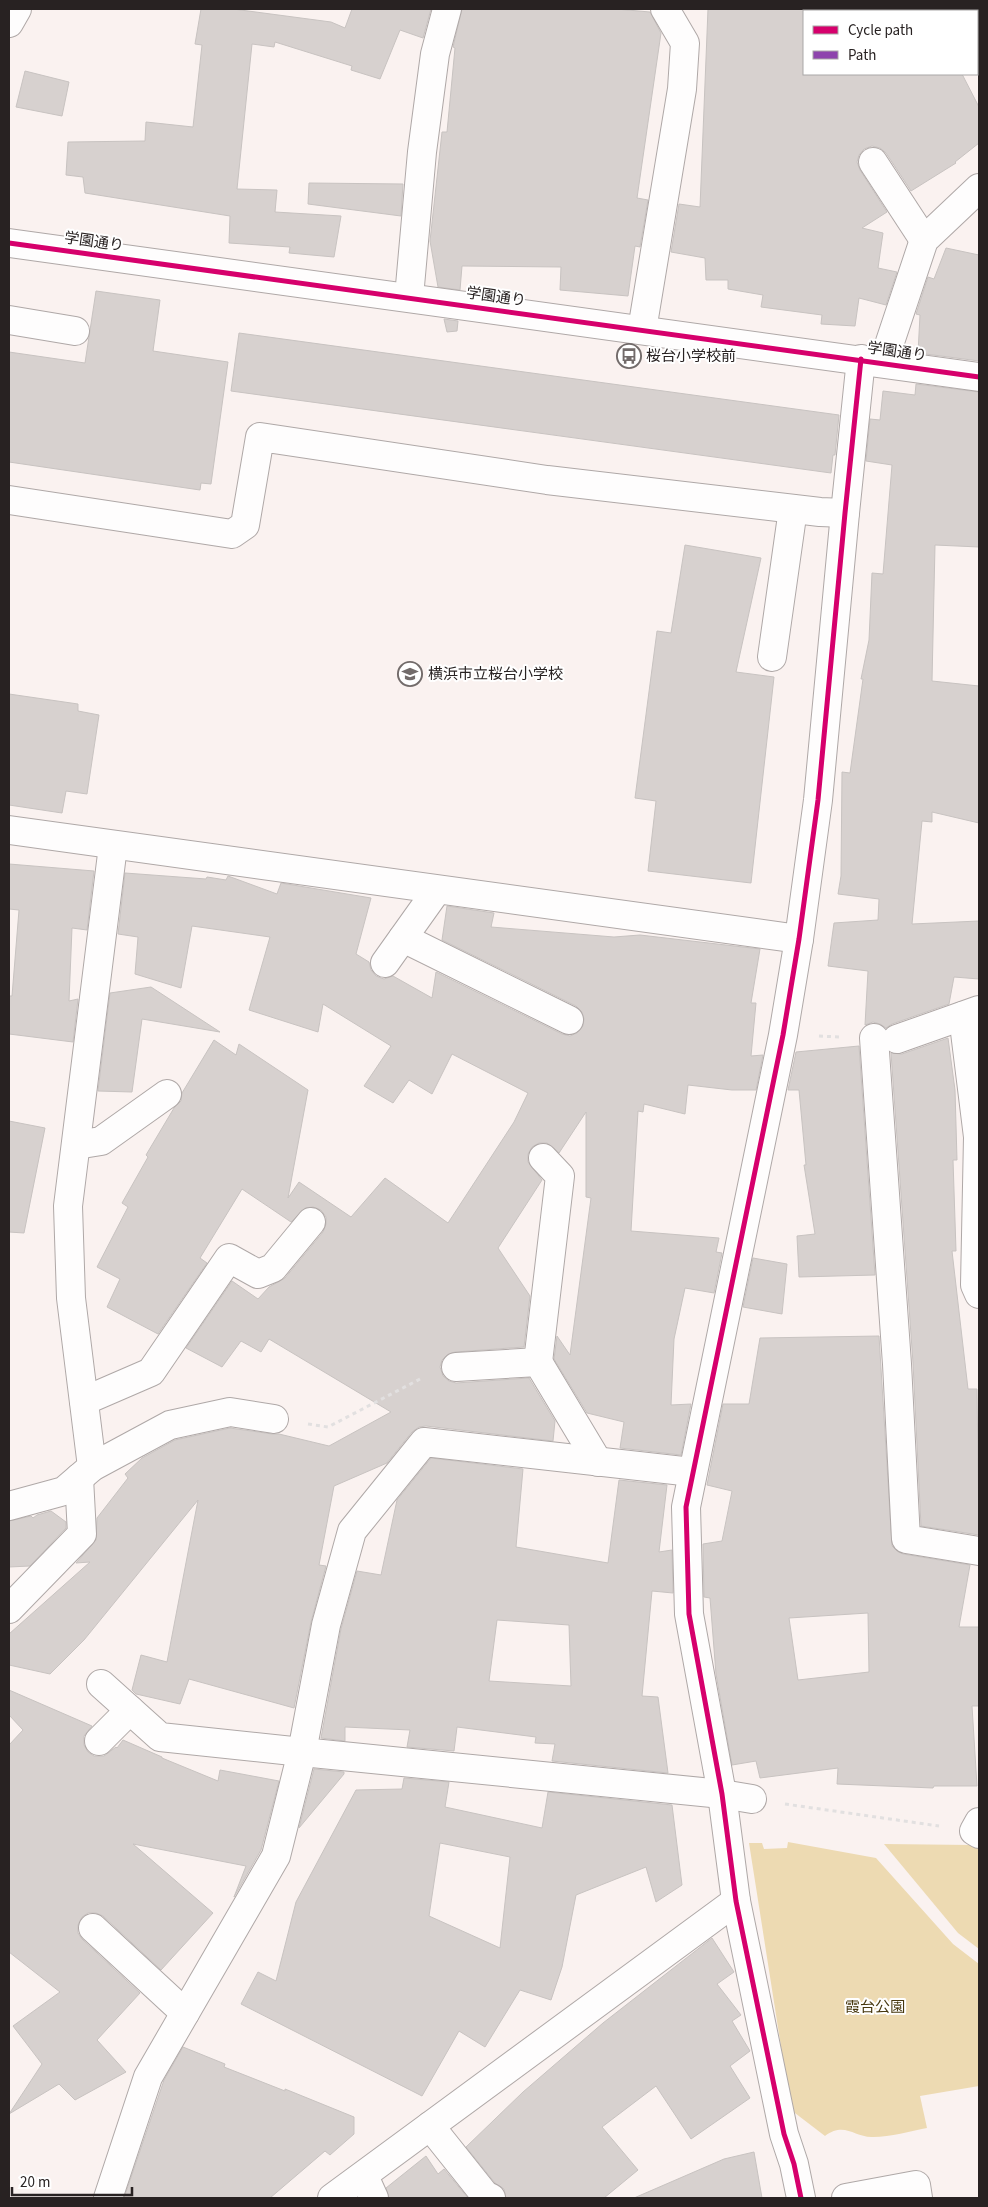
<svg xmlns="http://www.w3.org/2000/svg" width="988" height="2207" viewBox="0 0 988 2207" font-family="'Source Sans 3','Noto Sans JP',sans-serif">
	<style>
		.green { fill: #eddab2 }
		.building { fill: #d7d1cf; stroke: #c8c3c1; fill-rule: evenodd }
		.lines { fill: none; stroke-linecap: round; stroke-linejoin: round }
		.minor-casing { stroke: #afa8a7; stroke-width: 30 }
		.path { stroke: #e2e0e0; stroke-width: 3; stroke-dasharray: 4 4; stroke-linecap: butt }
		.minor { stroke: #fefdfd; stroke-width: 28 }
		.quiet { stroke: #8e44ad; stroke-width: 4; stroke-dasharray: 8 4; stroke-linecap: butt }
		.cycleway-casing { stroke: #fff; stroke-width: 8 }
		.cycleway { stroke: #d6006c; stroke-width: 5 }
		.labels { text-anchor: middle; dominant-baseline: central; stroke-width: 4; stroke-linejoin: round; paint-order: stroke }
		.street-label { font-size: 15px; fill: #282222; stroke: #fff }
		.poi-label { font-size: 15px; fill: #282222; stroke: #fff; text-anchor: start }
		.park-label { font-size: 15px; fill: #47380f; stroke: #fff }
	</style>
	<rect width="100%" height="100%" fill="#faf2f0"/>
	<g class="green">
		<path d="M 788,1842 L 876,1858 L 953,1944 L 979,1964 L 979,2086 L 920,2096 L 927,2128 C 910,2131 891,2137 873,2137 C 855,2138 845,2121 825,2136 L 791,2110 L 749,1843 L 762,1843 L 764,1849 L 787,1848 Z"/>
		<path d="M 884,1844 L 972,1845 L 979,1849 L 979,1949 L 958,1933 Z"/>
	</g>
	<g class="building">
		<path d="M 201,9 L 233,9 L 331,22 L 345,28 L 352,9 L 431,9 L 423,38 L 400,30 L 380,79 L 351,70 L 352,66 L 275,42 L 274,47 L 252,44 L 237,189 L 277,190 L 275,212 L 341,216 L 334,257 L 289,253 L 290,247 L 229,243 L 230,216 L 85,193 L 83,177 L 66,175 L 68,142 L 145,141 L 146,122 L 193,127 L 202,45 L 195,44 Z"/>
		<path d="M 462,9 L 616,9 L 650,12 L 661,33 L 637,198 L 648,200 L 640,247 L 635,246 L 628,296 L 560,290 L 561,267 L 462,266 L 460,290 L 438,287 L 430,241 L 442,132 L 447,132 L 455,48 L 453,47 Z"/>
		<path d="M 708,9 L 804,9 L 804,74 L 962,74 L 979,107 L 979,143 L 955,162 L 956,163 L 911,191 L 886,153 L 880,148 L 872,146 L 864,149 L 859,155 L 857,162 L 860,170 L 887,212 L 862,228 L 883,233 L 878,268 L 897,272 L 886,305 L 859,298 L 855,326 L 821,324 L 822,315 L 761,307 L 763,295 L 728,289 L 728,280 L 706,280 L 705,258 L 671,252 L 679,204 L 700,207 Z"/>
		<path d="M 25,71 L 69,82 L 62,116 L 16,107 Z"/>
		<path d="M 309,183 L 403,184 L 401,216 L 308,204 Z"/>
		<path d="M 946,248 L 979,255 L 979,361 L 918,353 L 920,315 L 916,314 L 928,277 L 934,279 Z"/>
		<path d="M 96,291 L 160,300 L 153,351 L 228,362 L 211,484 L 201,483 L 200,490 L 9,462 L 9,352 L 85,363 Z"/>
		<path d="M 444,319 L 458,321 L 457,331 L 447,332 Z"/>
		<path d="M 239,333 L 839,415 L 835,455 L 833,455 L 831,473 L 231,391 Z"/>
		<path d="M 916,384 L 979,392 L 979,547 L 935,545 L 932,681 L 979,686 L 979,823 L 932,812 L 932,822 L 922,821 L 912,924 L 979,921 L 979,979 L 954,977 L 949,1004 L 892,1024 L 886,1028 L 880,1024 L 873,1022 L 865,1025 L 868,971 L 828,966 L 834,923 L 878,920 L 879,899 L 838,894 L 841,876 L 842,772 L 850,773 L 863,679 L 861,679 L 869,640 L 872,573 L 883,574 L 892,465 L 866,461 L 870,419 L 880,420 L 883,391 L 915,395 Z"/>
		<path d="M 685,545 L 761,558 L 736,672 L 774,677 L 751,883 L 648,871 L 656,801 L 635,798 L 657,631 L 671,633 Z"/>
		<path d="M 9,694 L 78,704 L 78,711 L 99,715 L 87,794 L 66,791 L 62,813 L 9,805 Z"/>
		<path d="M 9,864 L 94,871 L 87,930 L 72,928 L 69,1001 L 78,999 L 73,1042 L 9,1034 L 9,996 L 12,996 L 19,910 L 9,909 Z"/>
		<path d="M 125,873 L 206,879 L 207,877 L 226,880 L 228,876 L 277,894 L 281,883 L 371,898 L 356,954 L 369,962 L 371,970 L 376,976 L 384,979 L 393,976 L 432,998 L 436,972 L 562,1034 L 570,1036 L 577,1033 L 583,1026 L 584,1019 L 582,1012 L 576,1006 L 442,940 L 447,906 L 494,913 L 491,927 L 614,937 L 640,935 L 760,949 L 751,1003 L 756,1003 L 751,1056 L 763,1055 L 756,1090 L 732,1090 L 688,1085 L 685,1114 L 644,1104 L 643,1112 L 638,1111 L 631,1231 L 719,1238 L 716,1252 L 722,1253 L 714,1293 L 685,1288 L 674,1339 L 671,1405 L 691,1404 L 681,1455 L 620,1448 L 624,1422 L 587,1413 L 554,1359 L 557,1336 L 570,1355 L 591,1198 L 586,1197 L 586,1112 L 559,1153 L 547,1143 L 539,1143 L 532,1147 L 528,1154 L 528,1162 L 542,1180 L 498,1248 L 530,1296 L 524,1347 L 455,1352 L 448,1354 L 442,1360 L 440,1367 L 443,1376 L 449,1381 L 456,1383 L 529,1378 L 555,1421 L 553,1441 L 426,1426 L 419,1427 L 412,1432 L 387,1463 L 334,1486 L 319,1565 L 326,1566 L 311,1622 L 294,1708 L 189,1679 L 180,1704 L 136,1694 L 132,1690 L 141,1655 L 167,1662 L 198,1500 L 84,1640 L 50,1674 L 9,1665 L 9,1634 L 90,1562 L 76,1563 L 96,1540 L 97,1518 L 128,1478 L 125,1474 L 142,1458 L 175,1440 L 230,1428 L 272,1434 L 279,1434 L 329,1446 L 391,1412 L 269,1339 L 261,1352 L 241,1341 L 222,1367 L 186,1348 L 232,1281 L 258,1299 L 269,1287 L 285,1278 L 323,1232 L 326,1224 L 326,1217 L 321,1210 L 313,1207 L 305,1208 L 291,1222 L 242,1189 L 200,1258 L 207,1263 L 158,1334 L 107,1307 L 120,1279 L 97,1267 L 128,1207 L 122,1203 L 148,1157 L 146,1155 L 174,1108 L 181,1101 L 182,1093 L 214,1040 L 236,1055 L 239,1044 L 308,1090 L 288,1198 L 299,1182 L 351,1217 L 385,1178 L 448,1223 L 514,1122 L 528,1093 L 452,1054 L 432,1094 L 409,1080 L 393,1103 L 364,1086 L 391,1046 L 323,1004 L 318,1032 L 249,1010 L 270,937 L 192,926 L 181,988 L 135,974 L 138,937 L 118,934 Z"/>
		<path d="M 151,987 L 220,1032 L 142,1019 L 132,1092 L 98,1091 L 110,993 Z"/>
		<path d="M 948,1038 L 955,1090 L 957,1160 L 953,1160 L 956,1251 L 952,1251 L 968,1389 L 977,1389 L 979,1535 L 921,1526 L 913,1363 L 891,1053 L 902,1054 Z"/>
		<path d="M 859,1046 L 875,1275 L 799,1277 L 797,1236 L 815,1234 L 804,1165 L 806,1165 L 799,1090 L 788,1090 L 796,1052 Z"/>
		<path d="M 9,1121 L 45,1128 L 24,1233 L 9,1232 Z"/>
		<path d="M 753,1258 L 787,1264 L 782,1314 L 743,1307 Z"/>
		<path d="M 879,1336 L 892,1546 L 897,1551 L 903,1554 L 970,1565 L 959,1627 L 979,1627 L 979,1706 L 972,1706 L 977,1786 L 934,1786 L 933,1788 L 837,1784 L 838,1768 L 760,1778 L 756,1761 L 732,1765 L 716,1674 L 710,1598 L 704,1597 L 703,1544 L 722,1541 L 732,1491 L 707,1485 L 723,1404 L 749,1404 L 760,1338 ZM 868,1613 L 869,1672 L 798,1680 L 789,1618 Z"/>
		<path d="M 431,1458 L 523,1469 L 516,1547 L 608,1563 L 619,1480 L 667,1485 L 659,1552 L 672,1550 L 673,1593 L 652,1591 L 642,1696 L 658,1697 L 668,1773 L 552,1761 L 555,1744 L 535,1743 L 536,1737 L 457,1727 L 454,1751 L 407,1747 L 410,1730 L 345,1727 L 345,1741 L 321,1738 L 341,1629 L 357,1571 L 381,1575 L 397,1500 ZM 497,1620 L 569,1625 L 571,1686 L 489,1681 Z"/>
		<path d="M 51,1511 L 66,1522 L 66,1528 L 30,1566 L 9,1567 L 9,1521 L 31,1516 L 33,1518 L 37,1515 Z"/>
		<path d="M 9,1690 L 92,1726 L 84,1736 L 84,1745 L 88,1752 L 94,1756 L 104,1756 L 116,1747 L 117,1748 L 123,1740 L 162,1757 L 162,1758 L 218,1781 L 220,1770 L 279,1781 L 261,1850 L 234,1897 L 246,1866 L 133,1844 L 213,1913 L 161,1970 L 103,1916 L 96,1913 L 88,1913 L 82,1917 L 78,1925 L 78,1933 L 82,1939 L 140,1993 L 97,2040 L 126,2072 L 75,2100 L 59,2084 L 9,2114 L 42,2064 L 13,2026 L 60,1992 L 9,1952 L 9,1745 L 23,1730 L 9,1715 Z"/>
		<path d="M 314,1769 L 344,1772 L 344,1774 L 299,1828 Z"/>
		<path d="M 404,1778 L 449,1782 L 445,1807 L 542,1828 L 548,1792 L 672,1805 L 682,1885 L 656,1902 L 646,1867 L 576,1895 L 562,1967 L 551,2000 L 520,1990 L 485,2047 L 459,2031 L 422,2096 L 241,2004 L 258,1972 L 276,1981 L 296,1902 L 356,1790 L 402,1789 ZM 440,1843 L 510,1857 L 500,1948 L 429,1916 Z"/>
		<path d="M 712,1938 L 734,1972 L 717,1984 L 741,2015 L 732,2021 L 750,2051 L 730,2066 L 750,2098 L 691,2139 L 656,2086 L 602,2127 L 638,2170 L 604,2198 L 506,2198 L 504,2189 L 495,2183 L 466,2147 L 523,2092 L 603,2023 Z"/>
		<path d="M 183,2047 L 225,2064 L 224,2067 L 285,2091 L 285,2089 L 354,2117 L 354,2134 L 330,2155 L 325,2151 L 270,2198 L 124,2198 L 164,2080 Z"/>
		<path d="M 754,2152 L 762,2198 L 634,2198 L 724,2159 Z"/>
		<path d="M 426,2156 L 438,2174 L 444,2169 L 468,2198 L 389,2198 L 386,2188 Z"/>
	</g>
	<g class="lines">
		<defs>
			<g id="minor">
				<path d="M 9,23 L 17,9"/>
				<path d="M 873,162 L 924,240"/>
				<path d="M 9,243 L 979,377"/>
				<path d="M 409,297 L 422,152 L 435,54 L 447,9"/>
				<path d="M 9,320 L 75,331"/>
				<path d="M 642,330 L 682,89 L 685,43 L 665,9"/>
				<path d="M 883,363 L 924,240 L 979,188"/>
				<path d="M 9,500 L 232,534 L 245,525 L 260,437 L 547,480 L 820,512 L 845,513"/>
				<path d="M 772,657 L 793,509"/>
				<path d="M 9,830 L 799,939"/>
				<path d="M 403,938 L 569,1020"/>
				<path d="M 385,963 L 437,890"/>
				<path d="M 963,1016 L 978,1137 L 975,1285 L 979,1294"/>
				<path d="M 874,1038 L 897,1364 L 906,1539 L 979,1551"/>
				<path d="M 897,1039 L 979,1010"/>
				<path d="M 76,1145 L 101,1141 L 167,1094"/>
				<path d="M 538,1362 L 560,1176 L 543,1158"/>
				<path d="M 456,1367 L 538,1362 L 598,1462"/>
				<path d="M 84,1401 L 151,1372 L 229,1258 L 258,1274 L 273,1268 L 311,1222"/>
				<path d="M 92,1467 L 71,1298 L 68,1206 L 113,846"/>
				<path d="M 9,1506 L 64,1491 L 92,1467 L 170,1425 L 230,1412 L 274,1419"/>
				<path d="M 9,1609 L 82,1534 L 79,1478"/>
				<path d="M 101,1684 L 160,1737 L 302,1752 L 326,1625 L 352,1531 L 424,1442 L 692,1472"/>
				<path d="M 99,1741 L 130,1710"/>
				<path d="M 979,1822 L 974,1831 L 979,1834"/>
				<path d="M 93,1928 L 185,2013"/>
				<path d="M 430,2126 L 485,2195 L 491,2198"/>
				<path d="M 364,2176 L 374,2198"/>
				<path d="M 108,2198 L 148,2077 L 276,1856 L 302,1752 L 722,1794 L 752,1799"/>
				<path d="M 332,2198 L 736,1901"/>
				<path d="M 801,2198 L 794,2164 L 784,2134 L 736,1901 L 722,1794 L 689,1614 L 686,1507 L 783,1035 L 799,939 L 818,800 L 845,513 L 861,359"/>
				<path d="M 846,2198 L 916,2185 L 918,2198"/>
			</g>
		</defs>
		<use href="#minor" class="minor-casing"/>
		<g class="path">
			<path d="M 962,9 L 963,11"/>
			<path d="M 977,56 L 979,65"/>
			<path d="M 819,1036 L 840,1037"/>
			<path d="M 308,1424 L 328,1427 L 422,1378"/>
			<path d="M 785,1804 L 939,1826"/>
		</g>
		<use href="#minor" class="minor"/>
		<g class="quiet">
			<path d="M 868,9 L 869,11"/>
			<path d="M 910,11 L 914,9"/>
		</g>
		<defs>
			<g id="cycleway">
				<path d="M 9,243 L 979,377"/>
				<path d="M 801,2198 L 794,2164 L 784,2134 L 736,1901 L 722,1794 L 689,1614 L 686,1507 L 783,1035 L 799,939 L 818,800 L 845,513 L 861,359"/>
			</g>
		</defs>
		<use href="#cycleway" class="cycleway-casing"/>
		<use href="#cycleway" class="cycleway"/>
	</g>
	<defs>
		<symbol id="bus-ring" viewBox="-11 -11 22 22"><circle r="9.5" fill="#fff" stroke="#726b6a" stroke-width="1.5"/><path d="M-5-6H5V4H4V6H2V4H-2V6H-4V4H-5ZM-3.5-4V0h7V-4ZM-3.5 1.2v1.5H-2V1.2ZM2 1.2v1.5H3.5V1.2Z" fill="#726b6a"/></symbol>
		<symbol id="school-ring" viewBox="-11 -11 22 22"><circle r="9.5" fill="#fff" stroke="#726b6a" stroke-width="1.5"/><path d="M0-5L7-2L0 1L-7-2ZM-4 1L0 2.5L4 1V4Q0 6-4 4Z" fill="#726b6a"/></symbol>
	</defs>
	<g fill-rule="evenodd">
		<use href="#bus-ring" x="615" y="342" width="28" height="28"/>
		<use href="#school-ring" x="396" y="660" width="28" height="28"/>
	</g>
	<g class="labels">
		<g class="street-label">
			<text transform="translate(94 242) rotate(8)">学園通り</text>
			<text transform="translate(496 297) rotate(8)">学園通り</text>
			<text transform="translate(897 352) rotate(8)">学園通り</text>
		</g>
		<g class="poi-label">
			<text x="646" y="356">桜台小学校前</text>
			<text x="428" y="674">横浜市立桜台小学校</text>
		</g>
		<g class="park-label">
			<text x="875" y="2007">霞台公園</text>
		</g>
	</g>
	<rect width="988" height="2207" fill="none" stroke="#282222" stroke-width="20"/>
	<rect x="803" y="10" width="175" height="65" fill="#ffffff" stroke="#a9a7a7"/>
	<rect x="813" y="26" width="25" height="8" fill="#d6006c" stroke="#a9a7a7"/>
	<text x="848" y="35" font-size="15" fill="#282222">Cycle path</text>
	<rect x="813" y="51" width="25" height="8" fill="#8e44ad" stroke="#a9a7a7"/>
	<text x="848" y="60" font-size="15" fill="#282222">Path</text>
	<path d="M12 2187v8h120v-8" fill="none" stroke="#282222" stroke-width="2.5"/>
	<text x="20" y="2187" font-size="15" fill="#282222" stroke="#ffffff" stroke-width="4" paint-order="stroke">20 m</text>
</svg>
